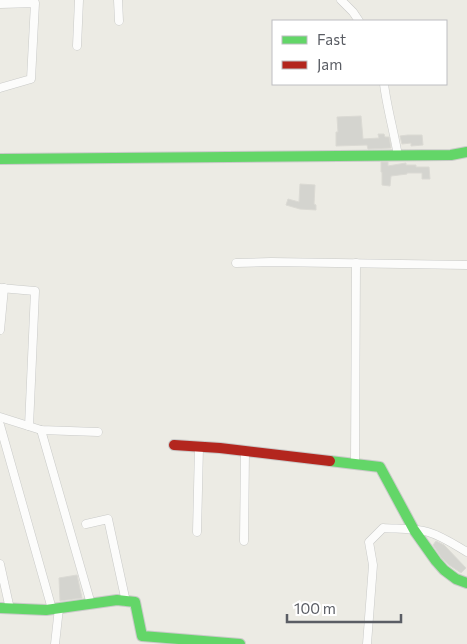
<svg xmlns="http://www.w3.org/2000/svg" width="467" height="644" viewBox="0 0 467 644" font-family="Commissioner,sans-serif">
	<style>
		.building { fill: #d4d4cf; stroke: #dbdad4 }
		.lines { fill: none; stroke-linecap: round; stroke-linejoin: round }
		.street-casing { stroke: #c9cac8; stroke-width: 9 }
		.fast-casing { stroke: #cacac9; stroke-width: 12 }
		.jam-casing { stroke: #cacac9; stroke-width: 12 }
		.street { stroke: #fcfcfb; stroke-width: 8 }
		.fast { stroke: #63d668; stroke-width: 10 }
		.jam { stroke: #b3261e; stroke-width: 10 }
	</style>
	<rect width="100%" height="100%" fill="#ecebe4"/>
	<g class="building">
		<path d="M 361,116 L 363,139 L 379,138 L 378,134 L 384,134 L 385,137 L 389,137 L 391,148 L 368,149 L 367,145 L 336,146 L 336,132 L 338,132 L 337,117 Z"/>
		<path d="M 408,135 L 422,135 L 423,145 L 411,146 L 411,143 L 402,144 L 400,136 Z"/>
		<path d="M 381,162 L 388,162 L 388,166 L 406,163 L 406,165 L 416,165 L 416,167 L 429,167 L 430,179 L 422,179 L 422,173 L 407,173 L 407,174 L 391,176 L 390,186 L 382,185 L 382,172 L 381,172 Z"/>
		<path d="M 300,184 L 315,185 L 314,204 L 316,205 L 316,210 L 300,209 L 286,205 L 288,199 L 299,202 Z"/>
		<path d="M 436,541 L 444,545 L 466,568 L 461,573 L 449,565 L 441,557 L 433,545 Z"/>
		<path d="M 77,575 L 82,598 L 60,601 L 59,578 Z"/>
	</g>
	<g class="lines">
		<defs>
			<g id="street">
				<path d="M 118,0 L 119,21"/>
				<path d="M 341,0 L 353,12 L 359,21"/>
				<path d="M 0,4 L 35,3 L 31,79 L 0,88"/>
				<path d="M 77,46 L 79,0"/>
				<path d="M 384,84 C 387,108 394,132 398,156"/>
				<path d="M 236,263 L 271,262 L 467,265"/>
				<path d="M 0,288 L 35,291 L 29,426"/>
				<path d="M 0,330 L 4,288"/>
				<path d="M 0,417 L 41,430 L 98,432"/>
				<path d="M 0,425 L 52,609"/>
				<path d="M 41,430 L 91,604"/>
				<path d="M 355,464 L 356,263"/>
				<path d="M 86,524 L 108,519 L 126,602"/>
				<path d="M 197,532 L 199,447"/>
				<path d="M 244,541 L 245,451"/>
				<path d="M 0,564 L 10,609"/>
				<path d="M 55,644 L 59,608"/>
				<path d="M 367,644 L 373,565 L 369,542 L 383,528 C 398,529 414,528 428,532 C 442,536 455,545 467,552"/>
			</g>
			<g id="fast">
				<path d="M 0,159 L 451,155 L 467,152"/>
				<path d="M 330,461 L 380,467 L 414,530 L 436,561 L 444,570 L 456,579 L 467,583"/>
				<path d="M 0,608 L 46,610 L 117,600 L 135,602 L 142,636 L 240,644"/>
			</g>
			<path id="jam" d="M 174,445 L 220,448 L 330,461"/>
		</defs>
		<use href="#street" class="street-casing"/>
		<use href="#fast" class="fast-casing"/>
		<use href="#jam" class="jam-casing"/>
		<use href="#street" class="street"/>
		<use href="#fast" class="fast"/>
		<use href="#jam" class="jam"/>
	</g>
	<rect x="272" y="20" width="175" height="65" fill="#ffffff" stroke="#bdbec1"/>
	<rect x="282" y="36" width="25" height="8" fill="#63d668" stroke="#bdbec1"/>
	<text x="317" y="45" font-size="15" fill="#5a5d64">Fast</text>
	<rect x="282" y="61" width="25" height="8" fill="#b3261e" stroke="#bdbec1"/>
	<text x="317" y="70" font-size="15" fill="#5a5d64">Jam</text>
	<path d="M287 614v8h114v-8" fill="none" stroke="#5a5d64" stroke-width="2.5"/>
	<text x="294" y="614" font-size="15" fill="#5a5d64" stroke="#ffffff" stroke-width="4" paint-order="stroke">100 m</text>
</svg>
